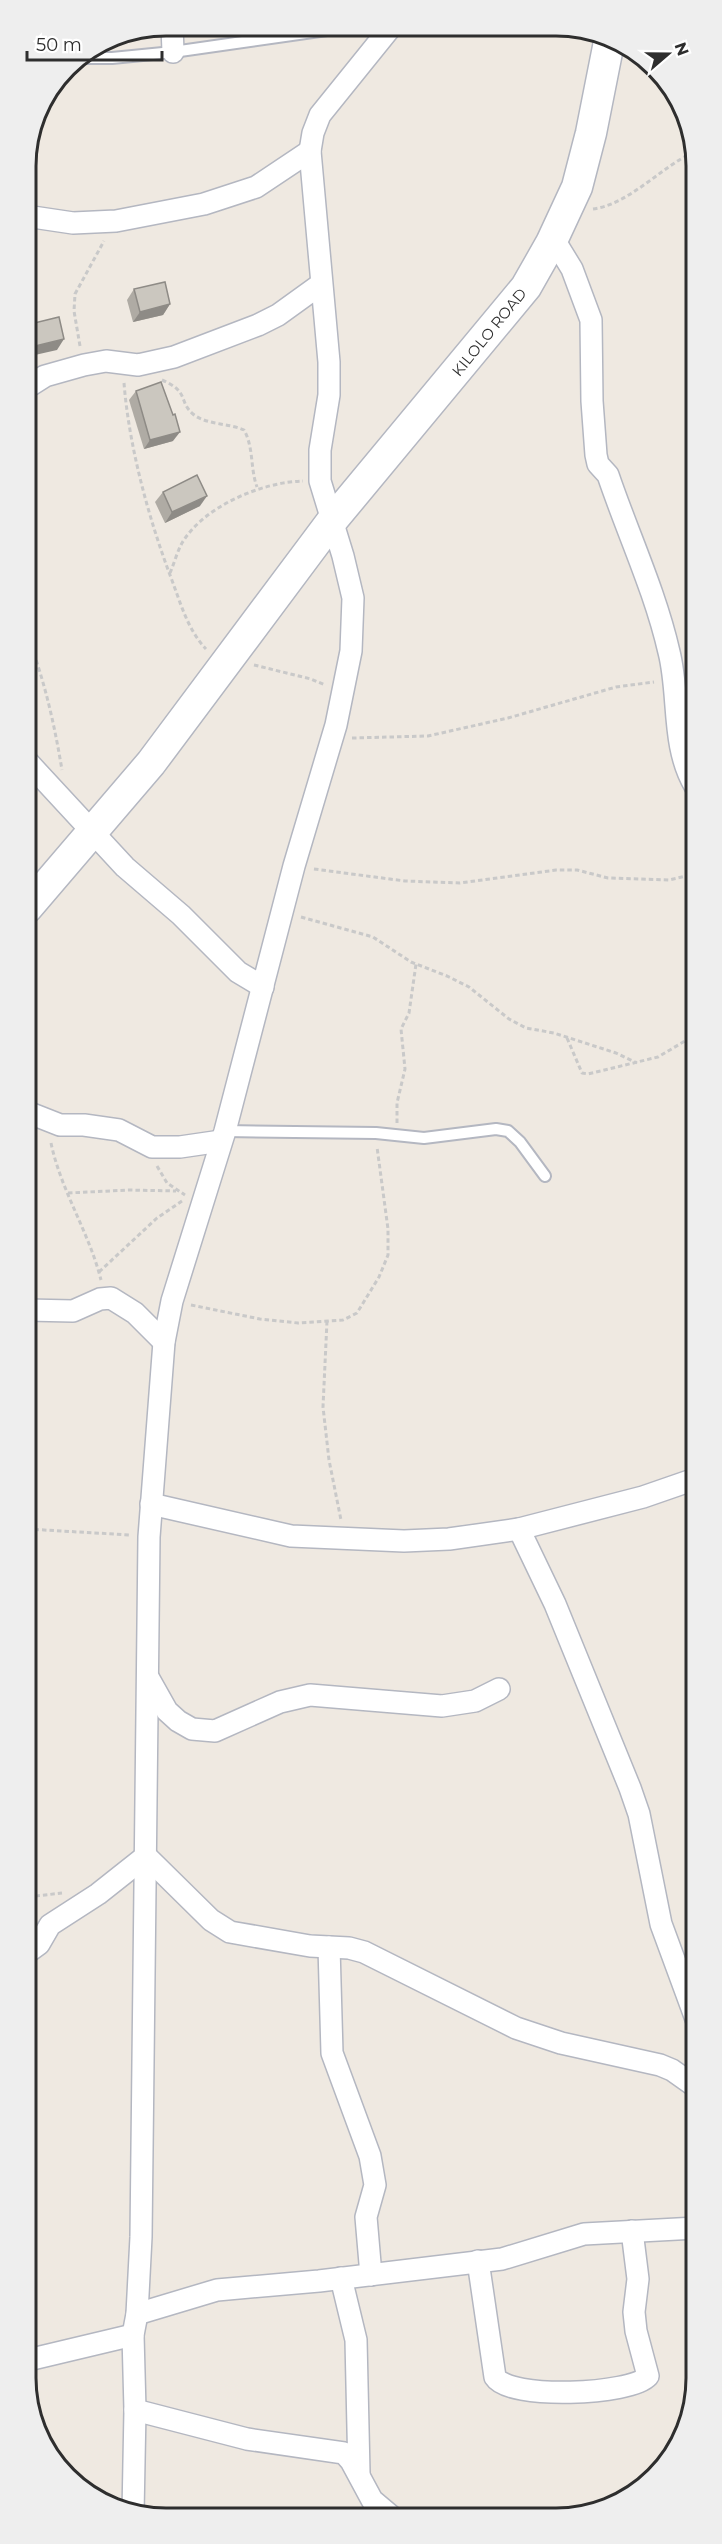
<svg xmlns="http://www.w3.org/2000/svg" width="722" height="2544" viewBox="0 0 722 2544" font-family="Montserrat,sans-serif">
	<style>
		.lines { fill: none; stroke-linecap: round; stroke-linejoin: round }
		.lane-casing { stroke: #b4b7c1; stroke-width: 14 }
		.street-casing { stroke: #b4b7c1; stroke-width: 24 }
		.secondary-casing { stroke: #b4b7c1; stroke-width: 33 }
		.path { stroke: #c9c9c9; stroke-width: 3; stroke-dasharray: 4.5 3; stroke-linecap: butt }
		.lane { stroke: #fff; stroke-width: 10 }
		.street { stroke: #fff; stroke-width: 21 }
		.secondary { stroke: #fff; stroke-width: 30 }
		.wall { fill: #afaba4 }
		.shaded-wall { fill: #8e8b86 }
		.building { fill: #cbc7bf; stroke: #8e8b86; stroke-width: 1.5 }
		.labels { text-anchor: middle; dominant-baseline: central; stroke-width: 5; stroke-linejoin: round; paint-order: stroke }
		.street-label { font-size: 15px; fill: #2e2e2e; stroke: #fff }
		.rim { fill: none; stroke: #2e2e2e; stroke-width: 3 }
	</style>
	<rect width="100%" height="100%" fill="#efe9e1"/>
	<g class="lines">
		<defs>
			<g id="lane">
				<path d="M 80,58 L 112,58 L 173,52 L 348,27"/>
				<path d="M 225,1131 L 376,1133 L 424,1138 L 496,1129 L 508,1131 L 520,1142 L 545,1176"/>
			</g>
			<g id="street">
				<path d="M 172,26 L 173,52"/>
				<path d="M 26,216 L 73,223 L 116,221 L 204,204 L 256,187 L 310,151"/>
				<path d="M 553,238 L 572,269 L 591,320 L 592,401 L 596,455 L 598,464 L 608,475 C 628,534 655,591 669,652 C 680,695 671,746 695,786"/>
				<path d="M 26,388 L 45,376 L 84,365 L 106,361 L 138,365 L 174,357 L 258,325 L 278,315 L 321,284"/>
				<path d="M 26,760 L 125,867 L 181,915 L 238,972 L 263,987"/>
				<path d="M 27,1112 L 60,1125 L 84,1125 L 119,1130 L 152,1147 L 180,1147 L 221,1141"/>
				<path d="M 27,1310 L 73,1311 L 100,1299 L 111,1298 L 135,1313 L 164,1342"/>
				<path d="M 151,1504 L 291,1536 L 404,1541 L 449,1539 L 519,1529 L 643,1497 L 695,1479"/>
				<path d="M 519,1529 L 555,1604 L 630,1788 L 639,1814 L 661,1924 L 696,2019"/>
				<path d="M 149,1679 L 167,1711 L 178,1721 L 192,1729 L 215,1731 L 280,1702 L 310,1695 L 442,1706 L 475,1701 L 499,1689"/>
				<path d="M 329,1947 L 332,2053 L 370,2156 L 375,2185 L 366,2217 L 371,2275"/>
				<path d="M 28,1952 L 39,1944 L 50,1925 L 98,1894 L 146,1856 L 211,1920 L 230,1932 L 310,1946 L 349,1948 L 364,1952 L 516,2028 L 561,2043 L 660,2065 L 672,2070 L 696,2087"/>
				<path d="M 478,2261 L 495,2377 C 509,2400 631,2395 648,2376 L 636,2331 L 634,2312 L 638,2279 L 632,2231"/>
				<path d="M 341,2278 L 356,2340 L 359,2473"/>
				<path d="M 137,2314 L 217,2290 L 319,2281 L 502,2259 L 584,2234 L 696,2228"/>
				<path d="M 28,2360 L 133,2335"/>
				<path d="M 135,2410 L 247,2439 L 344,2453 L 351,2461 L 372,2500 L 391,2516"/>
				<path d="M 133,2513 L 135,2410 L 133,2335 L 137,2314 L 141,2237 L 149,1537 L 164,1342 L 172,1301 L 225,1131 L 294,866 L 336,725 L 351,651 L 353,598 L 343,556 L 320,481 L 320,450 L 329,395 L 329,362 L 310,151 L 313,133 L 320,115 L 391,27"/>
			</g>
			<path id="secondary" d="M 27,908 L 151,763 L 331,522 L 526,287 L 551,243 L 577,187 L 591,133 L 609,42"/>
		</defs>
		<use href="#lane" class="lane-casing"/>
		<use href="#street" class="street-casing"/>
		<use href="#secondary" class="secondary-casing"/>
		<g class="path">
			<path d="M 593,209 C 630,204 662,166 694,152"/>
			<path d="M 80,346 L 74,311 L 75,294 L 104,241"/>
			<path d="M 162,380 C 190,392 178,401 193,414 C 206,425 229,423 244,430 C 254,448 250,468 257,487"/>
			<path d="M 124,383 C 129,446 148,516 170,575 C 180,601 187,629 206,649"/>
			<path d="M 170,573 C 174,564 177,552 182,543 C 204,506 262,482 303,481"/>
			<path d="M 26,632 C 44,678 54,722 62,770"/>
			<path d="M 254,665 L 311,679 L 325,685"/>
			<path d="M 352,738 L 428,736 L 508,718 L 616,687 L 654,682"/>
			<path d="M 314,869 L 405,881 L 460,883 L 556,870 L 577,870 L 608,878 L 669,880 L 695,874"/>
			<path d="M 301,917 L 373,937 L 411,962 L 447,976 L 469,987 L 509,1019 L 526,1028 L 554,1033 L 616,1053 L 637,1063"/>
			<path d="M 567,1038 L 582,1073 L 588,1074 L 658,1057 L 695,1035"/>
			<path d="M 397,1123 L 397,1103 L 405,1069 L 401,1029 L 409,1013 L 416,964"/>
			<path d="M 51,1143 C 61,1191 89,1232 101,1280"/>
			<path d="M 157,1166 L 167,1183 L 185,1195"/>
			<path d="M 68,1193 L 128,1190 L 176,1191"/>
			<path d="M 99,1272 L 157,1218 L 182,1201"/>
			<path d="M 191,1305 L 260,1319 L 298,1323 L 343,1320 L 357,1313 L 379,1277 L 388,1255 L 388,1229 L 377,1147"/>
			<path d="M 327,1321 L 323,1407 L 329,1460 L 341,1520"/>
			<path d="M 27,1529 L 130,1535"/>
			<path d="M 28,1897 L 62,1893"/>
		</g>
		<use href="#lane" class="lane"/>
		<use href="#street" class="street"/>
		<use href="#secondary" class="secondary"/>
	</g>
	<g class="wall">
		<path d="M 134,289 L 170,304 L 163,315 L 133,322 L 127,300 Z"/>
		<path d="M 136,391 L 173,441 L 144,449 L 129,400 Z"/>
		<path d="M 163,492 L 200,506 L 165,523 L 155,502 Z"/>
	</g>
	<g class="shaded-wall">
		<path d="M 170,304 L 163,315 L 133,322 L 140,312 Z"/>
		<path d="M 64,339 L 57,350 L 26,357 L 26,350 L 27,348 Z"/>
		<path d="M 180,432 L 173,441 L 144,449 L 150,440 Z"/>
		<path d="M 207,496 L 200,506 L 165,523 L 172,512 Z"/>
	</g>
	<g class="building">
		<path d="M 165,282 L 170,304 L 140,312 L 134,289 Z"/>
		<path d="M 59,317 L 64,339 L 27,348 L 26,343 L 26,325 Z"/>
		<path d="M 161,382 L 173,415 L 175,414 L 180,432 L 150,440 L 136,391 Z"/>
		<path d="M 197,475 L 207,496 L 172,512 L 163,492 Z"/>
	</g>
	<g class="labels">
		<g class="street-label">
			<text transform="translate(489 332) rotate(-51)">KILOLO ROAD</text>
		</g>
	</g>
	<path d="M0 0H722V2544H0ZM166 36H556A130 130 0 0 1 686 166V2378A130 130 0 0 1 556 2508H166A130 130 0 0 1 36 2378V166A130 130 0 0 1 166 36Z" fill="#eee" fill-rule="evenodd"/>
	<path class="rim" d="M166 36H556A130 130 0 0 1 686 166V2378A130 130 0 0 1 556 2508H166A130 130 0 0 1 36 2378V166A130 130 0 0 1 166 36Z"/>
	<g transform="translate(668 54) rotate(70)" stroke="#ffffff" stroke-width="4.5" paint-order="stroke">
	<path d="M0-4.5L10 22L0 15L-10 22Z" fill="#2e2e2e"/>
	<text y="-9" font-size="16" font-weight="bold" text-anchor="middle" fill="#2e2e2e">N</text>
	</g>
	<path d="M27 51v9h135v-9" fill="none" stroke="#2e2e2e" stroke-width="3"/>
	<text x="36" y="51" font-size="18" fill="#2e2e2e" stroke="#ffffff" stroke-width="4.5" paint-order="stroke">50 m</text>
</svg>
